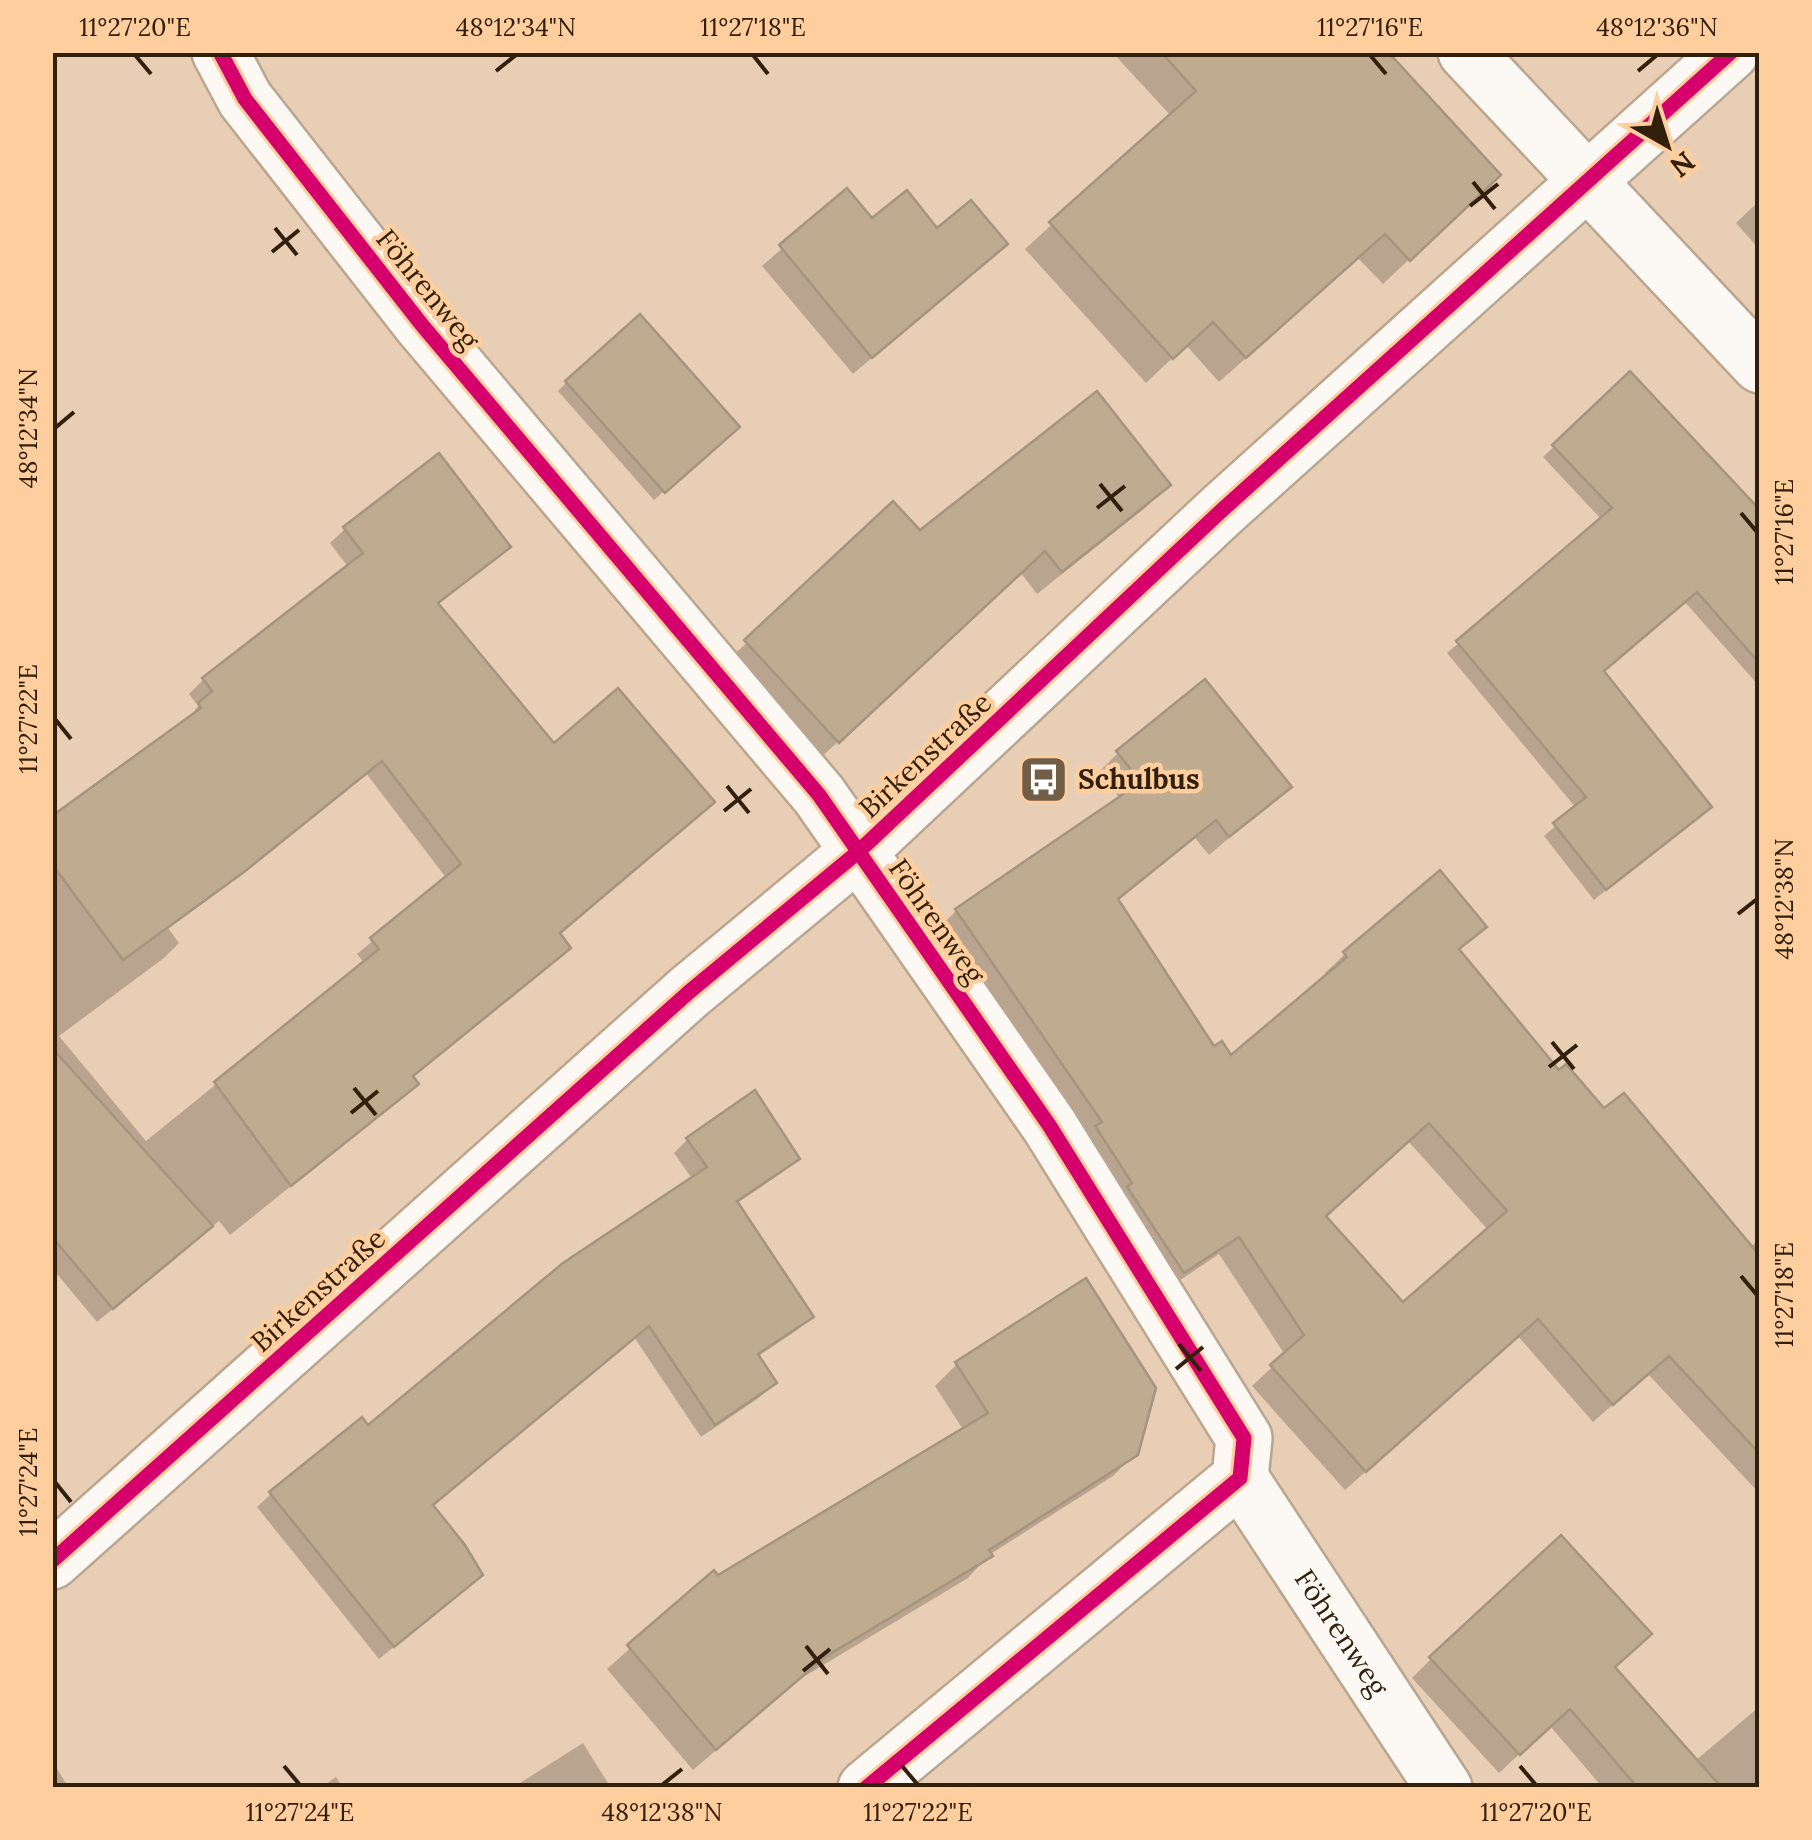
<svg xmlns="http://www.w3.org/2000/svg" width="1812" height="1840" viewBox="0 0 1812 1840" font-family="Lora,serif">
	<style>
		.shadow { fill: #0003; fill-rule: evenodd }
		.building { fill: #beab90; stroke: #a5947e; stroke-width: 2.5; fill-rule: evenodd }
		.lines { fill: none; stroke-linecap: round; stroke-linejoin: round }
		.street-casing { stroke: #b9a590; stroke-width: 60 }
		.street { stroke: #fcf8f4; stroke-width: 55 }
		.cycleway-casing { stroke: #fece9e; stroke-width: 21 }
		.cycleway { stroke: #d6006c; stroke-width: 15 }
		.ticks { fill: none; stroke: #32200d; stroke-width: 4 }
		.labels { text-anchor: middle; dominant-baseline: central; stroke-width: 9; stroke-linejoin: round; paint-order: stroke }
		.street-label { font-size: 28px; fill: #32200d; stroke: #fece9e }
		.poi-label { font-size: 28px; font-weight: bold; fill: #32200d; stroke: #fece9e; text-anchor: start }
		.neatline { fill: none; stroke: #32200d; stroke-width: 4 }
		.ticks-label { font-size: 25px; text-anchor: middle; fill: #32200d }
	</style>
	<rect width="100%" height="100%" fill="#e8ceb4"/>
	<g class="shadow">
		<path d="M 1112,52 L 1356,52 L 1472,200 L 1383,284 L 1358,258 L 1219,382 L 1186,345 L 1146,383 L 1025,249 L 1171,116 Z"/>
		<path d="M 847,192 L 872,222 L 1005,244 L 853,374 L 762,266 Z"/>
		<path d="M 1760,200 L 1760,250 L 1736,223 Z"/>
		<path d="M 1630,375 L 1760,514 L 1760,687 L 1684,601 L 1601,672 L 1709,807 L 1594,900 L 1544,836 L 1576,808 L 1447,653 L 1602,520 L 1543,457 Z"/>
		<path d="M 567,382 L 728,435 L 654,500 L 558,391 Z"/>
		<path d="M 1168,485 L 1145,508 L 1037,594 L 1020,572 L 814,764 L 723,665 L 893,505 L 919,534 Z"/>
		<path d="M 345,529 L 508,547 L 436,605 L 557,934 L 411,1077 L 416,1084 L 401,1098 L 230,1235 L 219,1221 L 97,1322 L 52,1268 L 52,818 L 186,722 L 198,706 L 189,694 L 203,680 L 349,568 L 330,543 ZM 366,773 L 447,879 L 357,954 L 365,964 L 146,1141 L 59,1036 L 164,958 L 179,943 L 168,928 Z"/>
		<path d="M 1118,753 L 1289,787 L 1209,855 L 1195,838 L 1117,901 L 1214,1050 L 1231,1059 L 1328,976 L 1325,973 L 1345,954 L 1483,927 L 1457,951 L 1559,1074 L 1604,1111 L 1749,1248 L 1760,1239 L 1760,1494 L 1648,1374 L 1593,1422 L 1518,1336 L 1345,1490 L 1252,1386 L 1285,1355 L 1219,1254 L 1164,1291 L 937,930 L 956,911 L 1120,799 L 1099,772 ZM 1408,1141 L 1489,1231 L 1403,1306 L 1324,1217 Z"/>
		<path d="M 688,1139 L 797,1158 L 783,1172 L 736,1204 L 811,1317 L 797,1330 L 757,1357 L 774,1383 L 760,1397 L 701,1437 L 634,1337 L 431,1507 L 466,1588 L 379,1659 L 257,1507 L 271,1494 L 368,1428 L 693,1180 L 674,1153 Z"/>
		<path d="M 957,1364 L 1136,1453 L 1113,1476 L 989,1555 L 968,1578 L 800,1679 L 693,1770 L 607,1669 L 713,1573 L 718,1579 L 964,1431 L 935,1386 Z"/>
		<path d="M 1431,1659 L 1613,1668 L 1695,1761 L 1760,1706 L 1760,1788 L 1603,1788 L 1550,1726 L 1499,1773 L 1412,1678 Z"/>
		<path d="M 583,1743 L 611,1788 L 512,1788 Z"/>
		<path d="M 52,1761 L 69,1788 L 52,1788 Z"/>
		<path d="M 336,1777 L 343,1788 L 320,1788 Z"/>
	</g>
	<g class="building">
		<path d="M 1161,52 L 1388,52 L 1501,175 L 1410,261 L 1385,234 L 1246,358 L 1213,322 L 1173,359 L 1049,222 L 1196,91 Z"/>
		<path d="M 847,188 L 872,218 L 907,190 L 937,228 L 971,200 L 1008,244 L 872,358 L 779,245 Z"/>
		<path d="M 640,314 L 740,427 L 665,493 L 565,381 Z"/>
		<path d="M 1630,371 L 1760,510 L 1760,664 L 1697,592 L 1604,671 L 1712,807 L 1606,890 L 1553,823 L 1586,797 L 1456,641 L 1612,508 L 1552,445 Z"/>
		<path d="M 1097,391 L 1171,485 L 1062,572 L 1045,551 L 839,743 L 744,640 L 893,501 L 920,530 Z"/>
		<path d="M 439,453 L 511,547 L 438,603 L 554,743 L 618,688 L 715,802 L 560,933 L 571,948 L 413,1076 L 419,1084 L 291,1186 L 214,1082 L 379,949 L 370,938 L 461,864 L 382,761 L 244,872 L 123,960 L 52,864 L 52,816 L 201,708 L 198,703 L 212,691 L 202,678 L 363,553 L 343,527 Z"/>
		<path d="M 1205,679 L 1292,787 L 1229,837 L 1216,820 L 1118,899 L 1214,1046 L 1222,1041 L 1231,1055 L 1347,957 L 1343,952 L 1440,870 L 1487,927 L 1459,949 L 1559,1070 L 1566,1064 L 1604,1108 L 1624,1093 L 1760,1256 L 1760,1454 L 1669,1356 L 1613,1405 L 1538,1319 L 1366,1472 L 1270,1365 L 1304,1335 L 1239,1237 L 1184,1273 L 1127,1187 L 1132,1183 L 1095,1126 L 1102,1122 L 955,909 L 1141,782 L 1116,751 ZM 1429,1123 L 1507,1211 L 1403,1302 L 1326,1216 Z"/>
		<path d="M 52,1048 L 213,1226 L 113,1309 L 52,1237 Z"/>
		<path d="M 755,1090 L 800,1159 L 737,1201 L 814,1317 L 758,1354 L 777,1383 L 715,1425 L 649,1326 L 433,1505 L 465,1545 L 483,1575 L 394,1647 L 269,1492 L 362,1417 L 368,1425 L 563,1263 L 707,1167 L 686,1138 Z"/>
		<path d="M 1086,1278 L 1156,1388 L 1138,1455 L 989,1550 L 993,1556 L 825,1657 L 716,1750 L 627,1645 L 714,1570 L 718,1575 L 988,1413 L 955,1362 Z"/>
		<path d="M 1561,1535 L 1652,1634 L 1615,1667 L 1722,1788 L 1638,1788 L 1570,1709 L 1520,1755 L 1429,1657 Z"/>
	</g>
	<g class="lines">
		<defs>
			<g id="street">
				<path d="M 220,52 L 245,99 L 422,325 L 819,795 L 1049,1125 L 1244,1438 L 1240,1478 L 866,1788"/>
				<path d="M 1466,52 L 1760,365"/>
				<path id="s1" d="M 1240,1478 L 1444,1788"/>
				<path d="M 52,1561 L 689,992 L 858,852 L 1221,511 L 1731,52"/>
			</g>
		</defs>
		<use href="#street" class="street-casing"/>
		<use href="#street" class="street"/>
		<defs>
			<g id="cycleway">
				<path d="M 220,52 L 245,99 L 422,325 L 819,795 L 1049,1125 L 1244,1438 L 1240,1478 L 866,1788"/>
				<path d="M 52,1561 L 689,992 L 858,852 L 1221,511 L 1731,52"/>
			</g>
		</defs>
		<use href="#cycleway" class="cycleway-casing"/>
		<use href="#cycleway" class="cycleway"/>
	</g>
	<path class="ticks" d="M 135,55 L 151,74M 753,55 L 768,74M 1370,55 L 1386,74M 496,71 L 516,55M 1638,71 L 1657,55M 1473,182 L 1495,209M 1470,206 L 1498,184M 275,228 L 297,255M 272,252 L 299,230M 55,428 L 74,412M 1100,484 L 1122,511M 1097,508 L 1125,486M 1741,513 L 1757,532M 55,719 L 71,739M 727,786 L 749,813M 724,811 L 751,789M 1738,914 L 1757,899M 1552,1042 L 1574,1069M 1549,1067 L 1577,1045M 354,1088 L 376,1115M 351,1113 L 378,1091M 1741,1276 L 1757,1295M 1179,1344 L 1201,1371M 1176,1369 L 1203,1347M 55,1482 L 71,1502M 806,1646 L 828,1674M 803,1671 L 830,1649M 284,1766 L 300,1785M 902,1766 L 918,1785M 1520,1766 L 1536,1785M 662,1785 L 682,1769"/>
	<defs>
		<symbol id="bus-square" viewBox="-11 -11 22 22"><rect x="-9" y="-9" width="18" height="18" rx="4" fill="#725d47" stroke="#fece9e"/><path d="M-5-6H5V4H4V6H2V4H-2V6H-4V4H-5ZM-3.5-4V0h7V-4ZM-3.5 1.2v1.5H-2V1.2ZM2 1.2v1.5H3.5V1.2Z" fill="#fff"/></symbol>
	</defs>
	<g fill-rule="evenodd">
		<use href="#bus-square" x="1016" y="752" width="55" height="55"/>
	</g>
	<g class="labels">
		<g class="street-label">
			<text transform="translate(428 289) rotate(51)">Föhrenweg</text>
			<text transform="translate(925 755) rotate(-43)">Birkenstraße</text>
			<text transform="translate(937 921) rotate(55)">Föhrenweg</text>
			<text transform="translate(318 1290) rotate(-42)">Birkenstraße</text>
			<text stroke="none"><textPath href="#s1" startOffset="185">Föhrenweg</textPath></text>
		</g>
		<g class="poi-label">
			<text x="1078" y="779">Schulbus</text>
		</g>
	</g>
	<rect width="1812" height="1840" fill="none" stroke="#fece9e" stroke-width="110"/>
	<g transform="translate(1667 145) rotate(141)" stroke="#fece9e" stroke-width="8" paint-order="stroke">
	<path d="M0-8L18 38L0 25L-18 38Z" fill="#32200d"/>
	<text y="-15" font-size="28" font-weight="bold" text-anchor="middle" fill="#32200d">N</text>
	</g>
	<rect x="55" y="55" width="1702" height="1730" class="neatline"/>
	<g class="ticks-label">
		<text x="135" y="36">11°27'20"E</text>
		<text x="516" y="36">48°12'34"N</text>
		<text x="753" y="36">11°27'18"E</text>
		<text x="1370" y="36">11°27'16"E</text>
		<text x="1657" y="36">48°12'36"N</text>
		<text transform="translate(28 428) rotate(-90)" y="9">48°12'34"N</text>
		<text transform="translate(1784 532) rotate(-90)" y="9">11°27'16"E</text>
		<text transform="translate(28 719) rotate(-90)" y="9">11°27'22"E</text>
		<text transform="translate(1784 899) rotate(-90)" y="9">48°12'38"N</text>
		<text transform="translate(1784 1295) rotate(-90)" y="9">11°27'18"E</text>
		<text transform="translate(28 1482) rotate(-90)" y="9">11°27'24"E</text>
		<text x="300" y="1821">11°27'24"E</text>
		<text x="662" y="1821">48°12'38"N</text>
		<text x="918" y="1821">11°27'22"E</text>
		<text x="1536" y="1821">11°27'20"E</text>
	</g>
</svg>
